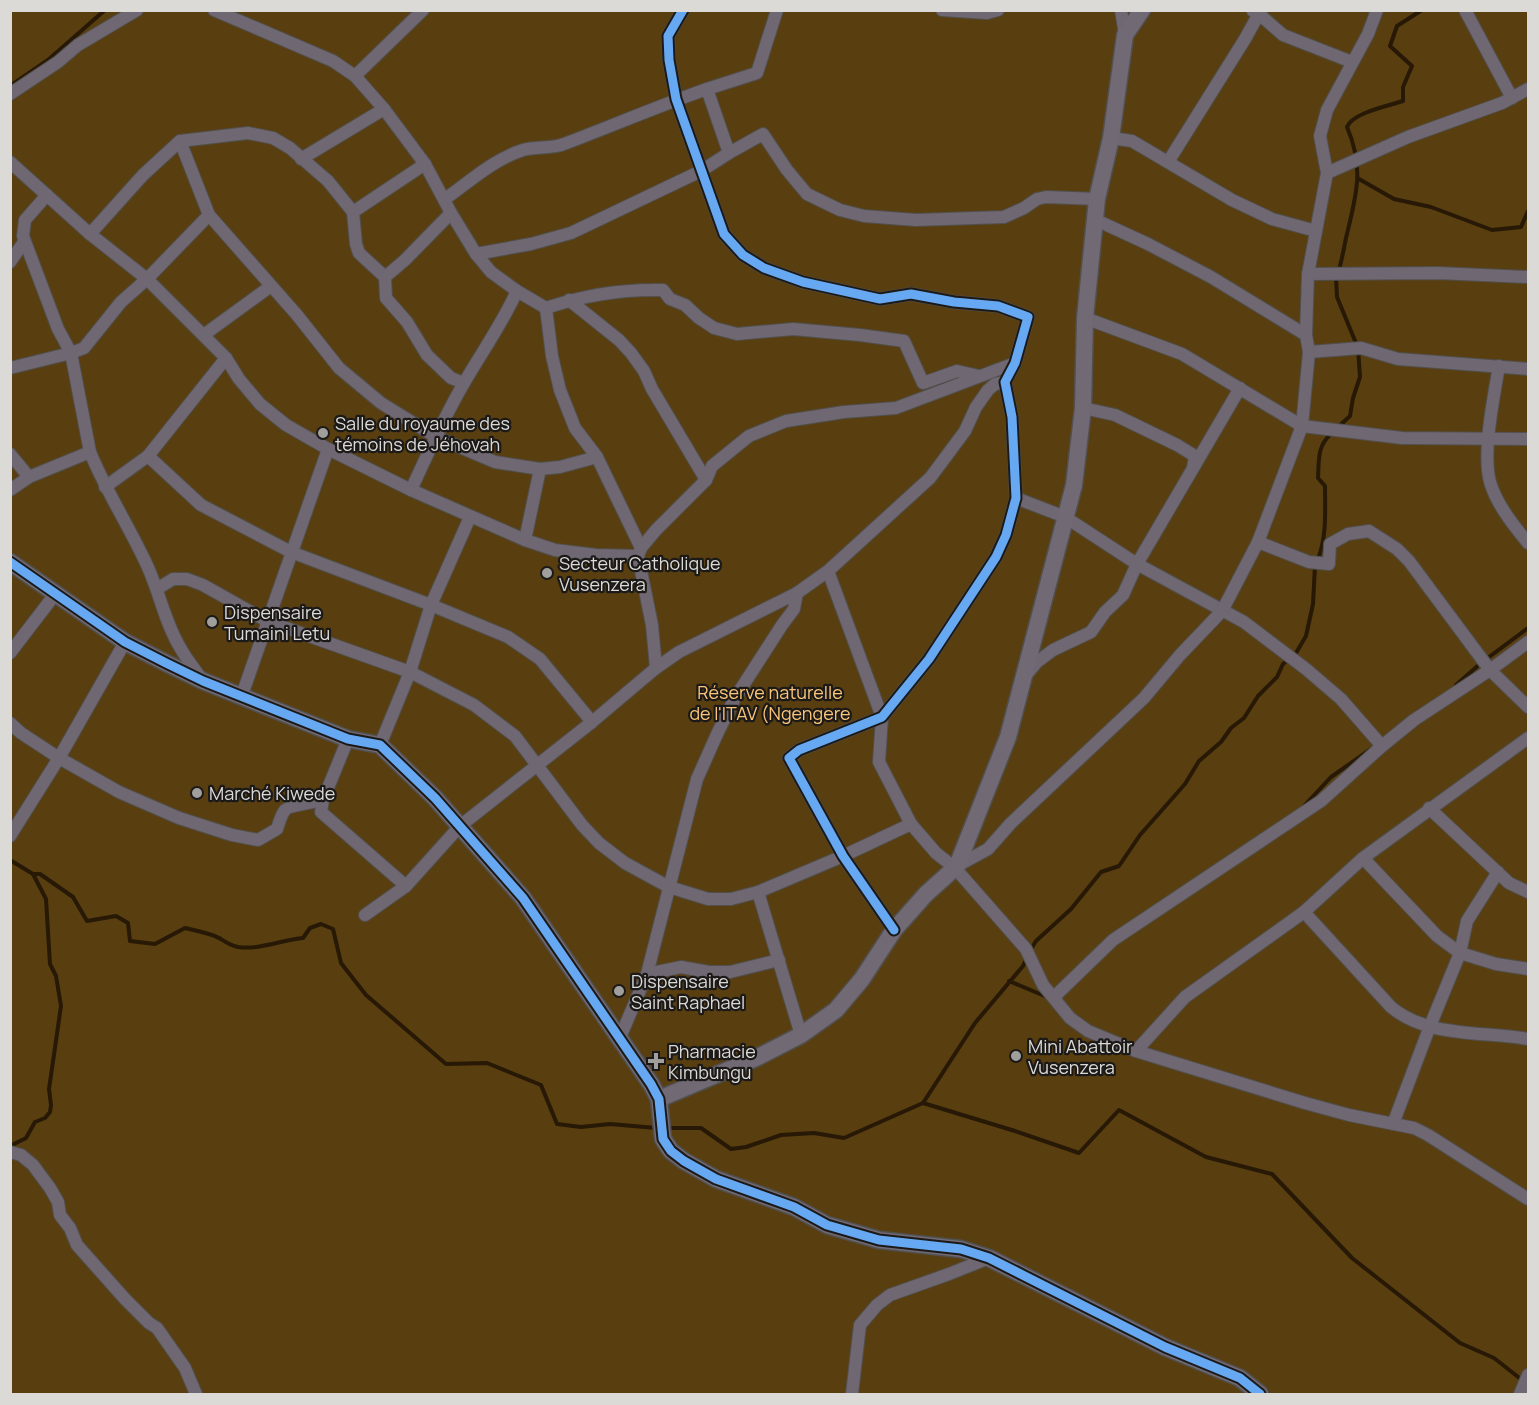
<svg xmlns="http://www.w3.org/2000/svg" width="1539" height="1405" viewBox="0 0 1539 1405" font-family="Manrope,sans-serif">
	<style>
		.green { fill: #593e10 }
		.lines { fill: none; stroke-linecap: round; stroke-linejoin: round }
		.stream { stroke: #271905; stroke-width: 4 }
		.street-casing { stroke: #51504e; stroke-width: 14 }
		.secondary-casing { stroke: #51504e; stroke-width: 19 }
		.street { stroke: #6f6771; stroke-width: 12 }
		.secondary { stroke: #716973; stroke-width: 16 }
		.cycleway-casing { stroke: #1c1a18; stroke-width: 13 }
		.cycleway { stroke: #66a8f1; stroke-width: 9 }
		.poi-dot { fill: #a19f9c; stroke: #1c1a18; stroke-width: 2 }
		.labels { text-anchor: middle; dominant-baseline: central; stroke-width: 4.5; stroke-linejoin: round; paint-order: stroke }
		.poi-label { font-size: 18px; fill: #dcdad6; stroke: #1c1a18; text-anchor: start }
		.park-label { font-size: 18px; fill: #fac578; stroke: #1c1a18 }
	</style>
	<rect width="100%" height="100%" fill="#34322f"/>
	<rect class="green" x="11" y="11" width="1517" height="1383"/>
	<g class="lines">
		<g class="stream">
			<path d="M 10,86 L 48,60 L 105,10"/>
			<path d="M 1359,179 L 1394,199 L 1431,207 L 1492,230 L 1521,227 L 1528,211"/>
			<path d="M 1339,270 C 1342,259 1344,248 1346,238 C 1356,196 1365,169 1347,127 C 1352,113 1388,106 1403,101 L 1403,87 L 1412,66 L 1390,46 L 1397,26 L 1422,10"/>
			<path d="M 1336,277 L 1337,297 L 1358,348 L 1360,377 L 1353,398 L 1350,416 L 1338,427"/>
			<path d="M 1318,559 C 1327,536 1325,511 1325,486 L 1318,478 C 1319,461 1317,446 1331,434"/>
			<path d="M 1456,685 L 1481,663 L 1528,628"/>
			<path d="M 1304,806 L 1331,777 L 1371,749"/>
			<path d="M 10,860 L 33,874 L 46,899 L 50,964 L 56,976 L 61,1006 L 49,1089 L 51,1105 L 50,1112 L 45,1118 L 35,1122 L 26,1138 L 10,1146"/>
			<path d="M 33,874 L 40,874 L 73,897 L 87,921 L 116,916 L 128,923 L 130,941 L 155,944 L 185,928 C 194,930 203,932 212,935 C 222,938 227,945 238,947 C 259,950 282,940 303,938 L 310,928 L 321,924 L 333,929 L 341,963 L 366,995 L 446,1064 L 487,1063 L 541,1085 L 557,1124 L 581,1127 L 610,1124 L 656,1128"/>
			<path d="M 1030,951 L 1036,941 L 1071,909 L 1101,872 L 1119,866 L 1140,835 L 1185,784 L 1199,761 L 1221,742 L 1231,728 L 1244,718 L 1258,696 L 1277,677 L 1283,664 L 1296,653 L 1306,636 L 1313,604 L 1315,566"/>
			<path d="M 1009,981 L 1047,997"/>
			<path d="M 923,1103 L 1015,1131 L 1079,1153 L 1119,1110 L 1206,1157 L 1272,1174 L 1352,1258 L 1460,1343 L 1494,1358 L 1522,1380"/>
			<path d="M 667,1128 L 701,1128 L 731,1149 L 746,1147 L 781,1135 L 814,1133 L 844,1138 L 923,1103 L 975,1023 L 1023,966 L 1027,958"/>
		</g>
		<defs>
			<g id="street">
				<path d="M 214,10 L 333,61 L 355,76 L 384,109 L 425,164 L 451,213 L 476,254 L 491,272 L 517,291 L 546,308 C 584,295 624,289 663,290 L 670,299 L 685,305 L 699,318 L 714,328 L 737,334 L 793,329 L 860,335 L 904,341 L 923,383 L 957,371 L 979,376"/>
				<path d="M 683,10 L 668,36 L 669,60 L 676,99 L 724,234 L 743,255 L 764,268 L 803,282 L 880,299 L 911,294 L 954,302 L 998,306 L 1028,317 L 1015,363 L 1005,382 L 1012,417 L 1016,498 L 1006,535 L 996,557 L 929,659 L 882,717 L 799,750 L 789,758 L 843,856 L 894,930"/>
				<path d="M 777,10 L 757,73 L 707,89 L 729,153 L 763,134 L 787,170 L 807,194 L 840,210 L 864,216 L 916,220 L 1004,217 L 1024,208 L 1037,199 L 1046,197 L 1097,199"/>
				<path d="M 942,10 L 987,13 L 998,10"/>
				<path d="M 1121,10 L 1125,35"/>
				<path d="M 1465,10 L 1512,98"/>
				<path d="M 1253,11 L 1259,14 L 1283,35 L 1352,62"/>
				<path d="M 355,76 L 423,10"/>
				<path d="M 10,94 L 58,62 L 78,45 L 137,10"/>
				<path d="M 1111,138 L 1132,141 L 1232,200 L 1272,219 L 1316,231"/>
				<path d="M 180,141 L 209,215 L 297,315 L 339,368 L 381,403 L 436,437 L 495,462 L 540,469 L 560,467 L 597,457"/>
				<path d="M 301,159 L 384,109"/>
				<path d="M 10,162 L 90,234 L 147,279 L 226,358 L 239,379 L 260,404 L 286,425 L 328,449 L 411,490 L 525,540 L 555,550 L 596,555 L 638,556"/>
				<path d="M 1168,162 L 1245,39 L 1261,10"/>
				<path d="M 1327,173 L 1320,136 L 1327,110 L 1368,34 L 1377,10"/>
				<path d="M 445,199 C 469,182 494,159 523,150 C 536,146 552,149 564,144 C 612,126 658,106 707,89"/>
				<path d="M 353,212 L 425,164"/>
				<path d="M 1096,220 L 1148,244 L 1211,277 L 1306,335"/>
				<path d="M 90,234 L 143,175 L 180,141 L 248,133 L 273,138 L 290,148 L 328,181 L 353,212 L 356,244 L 359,253 L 385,277 L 386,298 L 407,322 L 427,355 L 451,378 L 464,383"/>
				<path d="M 476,254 L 531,244 L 571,233 L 701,171 L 729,153"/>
				<path d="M 10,262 L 24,242"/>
				<path d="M 1308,274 L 1438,273 L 1528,277"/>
				<path d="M 385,277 L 405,260 L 451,213"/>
				<path d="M 569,300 L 619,340 L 631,353 L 644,371 L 652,389 L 706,480"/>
				<path d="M 546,308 L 552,356 L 560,390 L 575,428 L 597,457 L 641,548"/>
				<path d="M 1085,318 L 1182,354 L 1302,426 L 1402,438 L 1528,439"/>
				<path d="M 205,334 L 271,286"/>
				<path d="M 1309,352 L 1361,348 L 1398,359 L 1528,369"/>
				<path d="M 1499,366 C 1494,396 1481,457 1491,485 C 1498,506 1514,526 1528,543"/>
				<path d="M 10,368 L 71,353 L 58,329 L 23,236 L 25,220 L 47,195"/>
				<path d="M 1083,408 L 1115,415 L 1177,445 L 1195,456 L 1193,468"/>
				<path d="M 10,454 L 29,477"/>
				<path d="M 148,456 L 201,505 L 291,552 L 431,605 L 508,637 L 540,659 L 592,722"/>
				<path d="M 105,487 L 148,456 L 226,358"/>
				<path d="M 10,490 L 29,477 L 90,452"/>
				<path d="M 411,490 C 428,453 444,417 464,383 C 482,352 502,324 517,291"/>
				<path d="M 1016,498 L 1065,517 L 1137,564 L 1244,622 L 1306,669 L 1341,699 L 1382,746"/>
				<path d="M 525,540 L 540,469"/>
				<path d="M 1258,542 L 1309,562 L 1329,564 L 1330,544 L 1348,534 L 1369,531 L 1397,549 L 1409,561 L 1490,670 L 1528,707"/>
				<path d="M 828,571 L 882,717 L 879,762 L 911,824 L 936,853 L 955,868 L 1026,949 L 1043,985 L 1070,1018 L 1088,1031 L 1136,1051 L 1305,1103 L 1349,1115 L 1414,1128 L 1428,1135 L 1528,1199"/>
				<path d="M 157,589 L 173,579 L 187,579 L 203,585 L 267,621 L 410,672 L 474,705 L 515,736 L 582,825 L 599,843 L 625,863 L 669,887 L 708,899 L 731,899 L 758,892 L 843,856 L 911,824"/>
				<path d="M 10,653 L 56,593"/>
				<path d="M 656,668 L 652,625 L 638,556 L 641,548 L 656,530 L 706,480 L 712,466 L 749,436 L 786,421 L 844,412 L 896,408 L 1015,363"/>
				<path d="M 1027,674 L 1037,662 L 1053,650 L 1091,632 L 1105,612 L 1123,595 L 1137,564 L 1240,388"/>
				<path d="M 202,680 C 195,669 187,660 181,649 C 164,622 159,588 144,559 C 127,523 105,489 90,452 L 71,353 L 84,348 L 121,302 L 147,279 L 209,215"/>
				<path d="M 242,695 L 328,449"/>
				<path d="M 10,723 L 21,733 L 59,758 L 119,792 L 179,818 L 232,835 L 258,840 L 277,829 C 279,823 281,815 285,810 C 288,806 314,802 323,800 L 348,739"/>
				<path d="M 380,745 L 410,672 L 431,605 L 470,517"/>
				<path d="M 323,800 L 321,812 L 406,886"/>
				<path d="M 1429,808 L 1509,883 L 1528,892"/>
				<path d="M 10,836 L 59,758 L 125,642"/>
				<path d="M 1363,858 L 1437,936 L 1460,953 L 1496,964 L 1528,969"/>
				<path d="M 957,866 L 988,849 L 1011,823 L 1144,698 L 1180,655 L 1222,611 L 1258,542 L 1302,426 L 1309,352 L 1306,335 L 1308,274 L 1327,173 L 1408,137 L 1502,103 L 1528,89"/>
				<path d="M 758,892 L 801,1035"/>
				<path d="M 1304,912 L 1391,1007 C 1428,1038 1483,1031 1528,1039"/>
				<path d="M 365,915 L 406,886 L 460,826 L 592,722 L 656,668 L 679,652 L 797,593 L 828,571 L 930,478 L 965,431 L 976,407 L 988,390 L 995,384 L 1005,382"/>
				<path d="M 647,974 L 681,967 L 709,972 L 730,972 L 779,960"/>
				<path d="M 1054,997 L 1113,940 L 1321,801 L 1382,746 L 1414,720 L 1490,670 L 1528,642"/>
				<path d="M 619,1040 L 647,974 L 697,779 L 718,732 L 735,698 L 782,625 L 794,609 L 797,593"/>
				<path d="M 1136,1051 L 1185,997 L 1304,912 L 1363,858 L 1528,738"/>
				<path d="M 1393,1124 L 1430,1026 L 1460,953 L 1467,921 L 1498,872"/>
				<path d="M 10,1152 L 21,1155 L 33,1165 L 50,1188 L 58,1202 L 60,1215 L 70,1228 L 77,1245 L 125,1299 L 149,1323 L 157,1328 L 185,1368 L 196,1394"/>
				<path d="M 852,1394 L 860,1325 L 877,1305 L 890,1295 L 949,1274 L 989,1258"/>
				<path d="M 1520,1394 L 1528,1375"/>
			</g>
			<g id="secondary">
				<path d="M 10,562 L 125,642 L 166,663 L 203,681 L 348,739 L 380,745 L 435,798 L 523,898 L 651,1084 L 659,1099 L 663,1139 L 671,1151 L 684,1161 L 716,1179 L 794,1207 L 827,1225 L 879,1240 L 961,1249 L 989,1258 L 1165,1347 L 1240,1378 L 1260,1394"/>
				<path d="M 659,1099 L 756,1058 L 801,1035 L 836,1010 L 862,979 L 894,930 L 926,894 L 957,866 L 1008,737 L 1074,485 L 1083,408 L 1085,318 L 1097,199 L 1111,138 L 1125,35 L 1142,10"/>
			</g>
		</defs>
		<use href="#street" class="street-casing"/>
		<use href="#secondary" class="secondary-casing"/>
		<use href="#street" class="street"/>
		<use href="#secondary" class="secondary"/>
		<defs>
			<g id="cycleway">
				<path d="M 683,10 L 668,36 L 669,60 L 676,99 L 724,234 L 743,255 L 764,268 L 803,282 L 880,299 L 911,294 L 954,302 L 998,306 L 1028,317 L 1015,363 L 1005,382 L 1012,417 L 1016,498 L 1006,535 L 996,557 L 929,659 L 882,717 L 799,750 L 789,758 L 843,856 L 894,930"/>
				<path d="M 10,562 L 125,642 L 166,663 L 203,681 L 348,739 L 380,745 L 435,798 L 523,898 L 651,1084 L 659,1099 L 663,1139 L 671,1151 L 684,1161 L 716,1179 L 794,1207 L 827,1225 L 879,1240 L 961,1249 L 989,1258 L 1165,1347 L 1240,1378 L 1260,1394"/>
			</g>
		</defs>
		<use href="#cycleway" class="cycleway-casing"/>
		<use href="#cycleway" class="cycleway"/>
	</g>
	<g class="poi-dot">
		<circle cx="323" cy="433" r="6"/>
		<circle cx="547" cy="573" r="6"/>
		<circle cx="212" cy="622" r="6"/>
		<circle cx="197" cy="793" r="6"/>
		<circle cx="619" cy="991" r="6"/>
		<circle cx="1016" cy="1056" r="6"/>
		<path d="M653 1052h6v6h6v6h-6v6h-6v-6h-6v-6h6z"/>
	</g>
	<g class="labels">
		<g class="poi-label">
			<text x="335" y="423">Salle du royaume des<tspan x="335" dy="21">témoins de Jéhovah</tspan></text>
			<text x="559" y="563">Secteur Catholique<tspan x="559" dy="21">Vusenzera</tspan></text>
			<text x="224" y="612">Dispensaire<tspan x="224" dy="21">Tumaini Letu</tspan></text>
			<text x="209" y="793">Marché Kiwede</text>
			<text x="631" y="981">Dispensaire<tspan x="631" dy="21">Saint Raphael</tspan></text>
			<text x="1028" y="1046">Mini Abattoir<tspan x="1028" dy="21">Vusenzera</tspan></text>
			<text x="668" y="1051">Pharmacie<tspan x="668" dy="21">Kimbungu</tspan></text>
		</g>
		<g class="park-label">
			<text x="770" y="692">Réserve naturelle<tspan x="770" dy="21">de l'ITAV (Ngengere</tspan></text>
		</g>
	</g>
	<rect width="1539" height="1405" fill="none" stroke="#dcdad6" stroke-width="24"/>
</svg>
